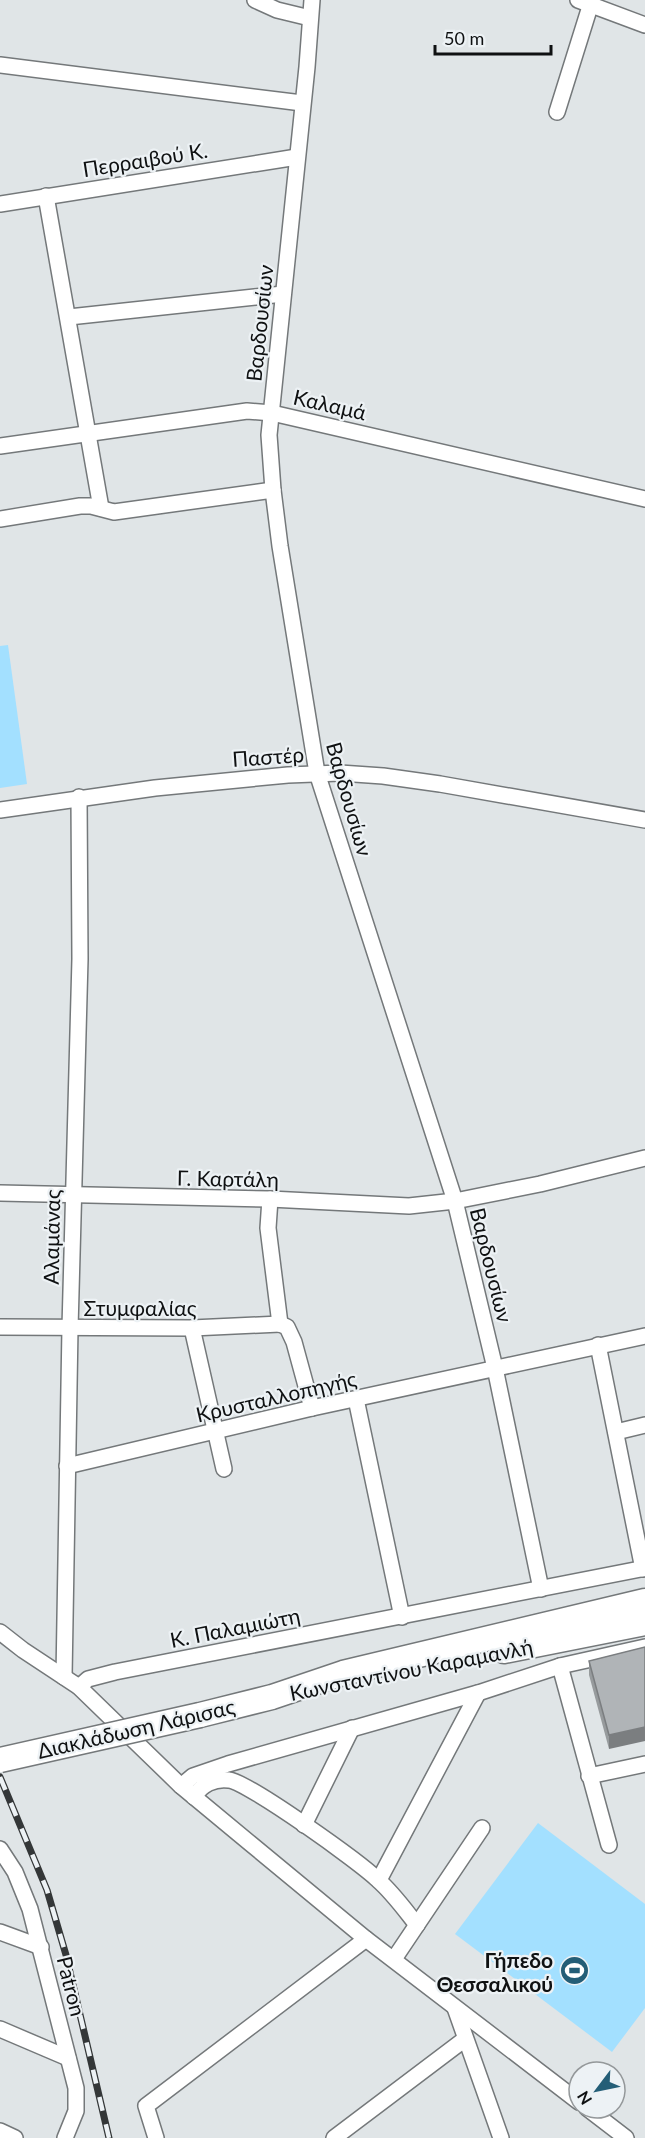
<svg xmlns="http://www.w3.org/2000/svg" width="645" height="2138" viewBox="0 0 645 2138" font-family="Lato,sans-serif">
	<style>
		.green { fill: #a3e0ff }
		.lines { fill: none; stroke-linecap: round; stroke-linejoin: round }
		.minor-casing { stroke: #74787a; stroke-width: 18 }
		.primary-casing { stroke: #74787a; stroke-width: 27 }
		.minor { stroke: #fff; stroke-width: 15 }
		.primary { stroke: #fff; stroke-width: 24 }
		.rail-casing { stroke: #343738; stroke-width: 7 }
		.rail { stroke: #edf2f5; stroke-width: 4.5; stroke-dasharray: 14; stroke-linecap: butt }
		.primary-bridge-casing { stroke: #74787a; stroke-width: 27; stroke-linecap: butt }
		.primary-bridge { stroke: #fff; stroke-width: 24 }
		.wall { fill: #979b9d }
		.shaded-wall { fill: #7b7e80 }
		.building { fill: #b0b4b7; stroke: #7b7e80; stroke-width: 1.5 }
		.labels { text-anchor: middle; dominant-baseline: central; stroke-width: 4.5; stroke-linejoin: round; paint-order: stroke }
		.street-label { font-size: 21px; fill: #0f1112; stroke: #edf2f5 }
		.poi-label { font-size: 21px; font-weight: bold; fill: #0f1112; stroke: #edf2f5; text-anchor: end }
	</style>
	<rect width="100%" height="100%" fill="#e0e5e7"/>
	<g class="green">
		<path d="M 8,645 L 27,784 L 0,788 L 0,646 Z"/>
		<path d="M 538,1823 L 645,1904 L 645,2008 L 612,2052 L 455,1934 Z"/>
	</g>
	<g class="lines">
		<defs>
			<g id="minor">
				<path d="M 255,0 L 277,10 L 310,18"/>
				<path d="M 312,0 L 307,67 L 269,435 L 273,490 L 280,546 L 317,773 L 455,1201 L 495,1368 L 541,1589"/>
				<path d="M 578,0 L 645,25"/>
				<path d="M 0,65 L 302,103"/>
				<path d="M 557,112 L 592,0"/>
				<path d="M 46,196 L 101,508"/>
				<path d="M 0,204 L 297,157"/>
				<path d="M 69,317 L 283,294"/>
				<path d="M 0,446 L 247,411 L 272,413 L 645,499"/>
				<path d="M 0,519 L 80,506 L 91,506 L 114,512 L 273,490"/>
				<path d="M 0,810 L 155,788 L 288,775 L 340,773 L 383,776 L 440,784 L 645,820"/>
				<path d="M 0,1193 L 270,1199 L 409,1206 L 455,1201 L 540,1184 L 645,1158"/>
				<path d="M 270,1199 L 268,1228 L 280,1324"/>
				<path d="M 280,1324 L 287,1327 L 294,1342 L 312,1408"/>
				<path d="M 0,1327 L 192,1328 L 280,1324"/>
				<path d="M 192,1328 L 224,1469"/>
				<path d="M 598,1345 L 643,1569"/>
				<path d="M 356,1399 L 402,1617"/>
				<path d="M 616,1432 L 645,1425"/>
				<path d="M 67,1466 L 312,1408 L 645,1336"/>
				<path d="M 0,1632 L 23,1650 L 79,1687 L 181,1786 L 251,1844 L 366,1939 L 579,2102"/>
				<path d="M 560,1666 L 609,1845"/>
				<path d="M 64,1677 L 70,1328 L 80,959 L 79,797"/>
				<path d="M 79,1687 L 88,1679 L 115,1672 L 645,1568"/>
				<path d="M 589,1776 L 645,1764"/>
				<path d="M 181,1786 L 193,1776 L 228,1764 L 478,1693 L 560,1666 L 645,1647"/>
				<path d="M 194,1797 C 201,1785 214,1778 229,1780 C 248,1782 361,1863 378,1880 C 393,1893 405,1910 417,1925"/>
				<path d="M 304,1825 L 352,1728"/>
				<path d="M 0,1849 L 15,1872 L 30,1909 L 76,2088 L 76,2111 L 65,2138"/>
				<path d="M 379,1880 L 478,1693"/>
				<path d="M 0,1932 L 41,1947"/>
				<path d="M 394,1959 L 482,1828"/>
				<path d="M 455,2008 L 501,2138"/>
				<path d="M 0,2029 L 68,2058"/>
				<path d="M 587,2108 L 626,2138"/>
				<path d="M 0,2131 L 15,2138"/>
				<path d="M 156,2138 L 146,2106 L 366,1939"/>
				<path d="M 334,2138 L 465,2039"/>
			</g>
			<g id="primary">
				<path d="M 504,1651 L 645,1623"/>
				<path d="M 200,1715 L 272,1697 L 343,1673 L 645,1601"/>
			</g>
		</defs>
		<use href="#minor" class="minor-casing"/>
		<use href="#primary" class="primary-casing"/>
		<use href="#minor" class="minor"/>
		<use href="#primary" class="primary"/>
		<defs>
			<path id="rail" d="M 0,1777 L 47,1890 L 66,1955 L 109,2138"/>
		</defs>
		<use href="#rail" class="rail-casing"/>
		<use href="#rail" class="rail"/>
		<defs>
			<path id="primary-bridge" d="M 0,1760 L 200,1715"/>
		</defs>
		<use href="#primary-bridge" class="primary-bridge-casing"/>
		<use href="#primary-bridge" class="primary-bridge"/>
	</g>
	<path class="wall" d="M 645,1647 L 609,1749 L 589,1675 L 589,1661 Z"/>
	<path class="shaded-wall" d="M 645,1727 L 645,1741 L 609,1749 L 609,1735 Z"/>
	<path class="building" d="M 645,1647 L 645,1727 L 609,1735 L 589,1661 Z"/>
	<defs>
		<symbol id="stadium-disc" viewBox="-11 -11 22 22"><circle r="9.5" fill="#245e77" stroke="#edf2f5"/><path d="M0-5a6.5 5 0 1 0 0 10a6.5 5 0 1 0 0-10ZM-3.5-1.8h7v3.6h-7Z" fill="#fff"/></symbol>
	</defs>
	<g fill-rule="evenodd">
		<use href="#stadium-disc" x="558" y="1954" width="33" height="33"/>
	</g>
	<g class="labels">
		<g class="street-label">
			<text transform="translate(145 159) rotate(-9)">Περραιβού Κ.</text>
			<text transform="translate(259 323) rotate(-84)">Βαρδουσίων</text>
			<text transform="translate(330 404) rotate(13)">Καλαμά</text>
			<text transform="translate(268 756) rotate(-4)">Παστέρ</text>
			<text transform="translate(350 799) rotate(74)">Βαρδουσίων</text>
			<text transform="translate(228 1178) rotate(1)">Γ. Καρτάλη</text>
			<text transform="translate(51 1237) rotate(-89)">Αλαμάνας</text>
			<text transform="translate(492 1265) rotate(76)">Βαρδουσίων</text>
			<text x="140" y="1307">Στυμφαλίας</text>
			<text transform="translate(276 1396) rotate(-13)">Κρυσταλλοπηγής</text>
			<text transform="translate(235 1627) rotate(-11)">Κ. Παλαμιώτη</text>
			<text transform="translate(411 1669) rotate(-11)">Κωνσταντίνου Καραμανλή</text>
			<text transform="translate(136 1728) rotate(-13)">Διακλάδωση Λάρισας</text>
			<text transform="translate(72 1986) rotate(76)">Patron</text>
		</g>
		<g class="poi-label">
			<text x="553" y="1959">Γήπεδο<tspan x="553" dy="24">Θεσσαλικού</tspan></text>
		</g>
	</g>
	<g transform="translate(597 2090) rotate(238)"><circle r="28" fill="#edf2f5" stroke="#94989a" stroke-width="1.5"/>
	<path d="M0-4.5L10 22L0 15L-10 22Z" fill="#245e77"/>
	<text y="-9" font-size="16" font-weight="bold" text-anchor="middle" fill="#0f1112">N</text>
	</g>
	<path d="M435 45v9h116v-9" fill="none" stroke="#0f1112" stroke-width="3"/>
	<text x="444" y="45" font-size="18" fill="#0f1112" stroke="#edf2f5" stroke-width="4.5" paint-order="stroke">50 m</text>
</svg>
